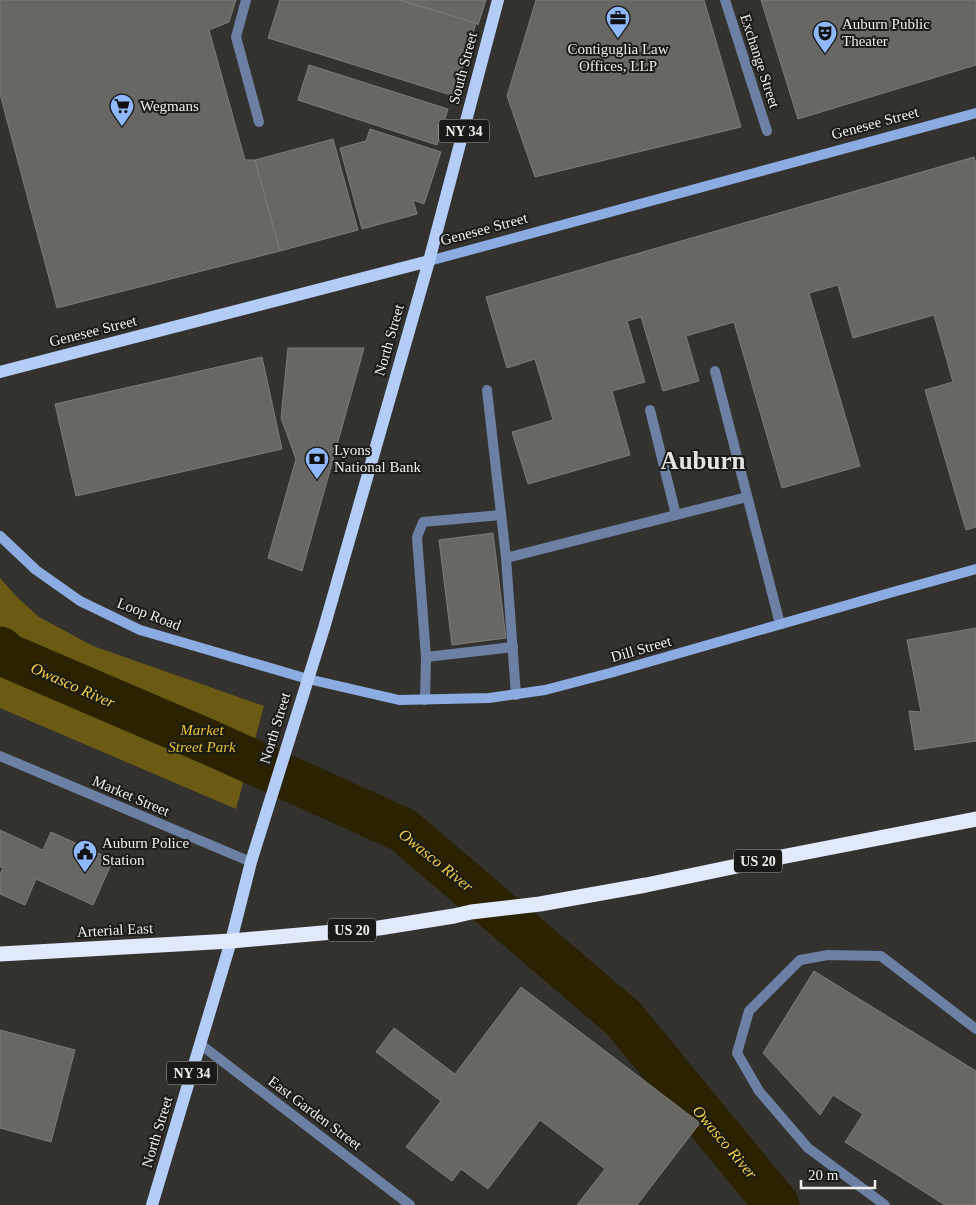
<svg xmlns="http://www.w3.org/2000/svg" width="976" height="1205" viewBox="0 0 976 1205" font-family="Georgia,serif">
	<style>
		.green { fill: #6b5a13 }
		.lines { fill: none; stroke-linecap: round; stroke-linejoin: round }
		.river { stroke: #2a2200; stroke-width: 45 }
		.building { fill: #686763; stroke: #7d7c78 }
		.lane { stroke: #6b80a2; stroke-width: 10 }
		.street { stroke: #6b80a2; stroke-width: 10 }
		.secondary { stroke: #8babe1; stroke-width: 10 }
		.primary { stroke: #b4cdf7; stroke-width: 12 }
		.highway { stroke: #e0eafb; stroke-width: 15 }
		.labels { text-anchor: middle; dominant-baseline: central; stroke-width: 4; stroke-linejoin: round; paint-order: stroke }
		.shield { fill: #1a1a18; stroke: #aeaeac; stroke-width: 1 }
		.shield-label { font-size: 14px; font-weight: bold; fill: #eeeeeb }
		.poi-label { font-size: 15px; fill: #eeeeeb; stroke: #1a1a18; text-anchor: start }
		.street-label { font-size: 15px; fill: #eeeeeb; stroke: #1a1a18 }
		.park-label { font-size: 15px; font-style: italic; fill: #e9c531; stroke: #1a1a18 }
		.water-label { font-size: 16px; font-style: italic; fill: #f6d344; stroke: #1a1a18 }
		.town-label { font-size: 25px; font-weight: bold; fill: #e4e3df; stroke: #1a1a18 }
	</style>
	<rect width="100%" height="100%" fill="#33322f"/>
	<path class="green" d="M 0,578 L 17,597 L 39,617 L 93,646 L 264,706 L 236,809 L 0,708 Z"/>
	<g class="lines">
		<path class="river" d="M 0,649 L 8,656 L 211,743 L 403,830 L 623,1018 L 777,1205"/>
	</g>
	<g class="building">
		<path d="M 0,0 L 236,0 L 229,22 L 209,30 L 245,160 L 255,160 L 280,251 L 57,308 L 0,94 Z"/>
		<path d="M 280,0 L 400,0 L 476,23 L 454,96 L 268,38 Z"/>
		<path d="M 400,0 L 486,0 L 478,25 L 476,23 Z"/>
		<path d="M 536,0 L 704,0 L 741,127 L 535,177 L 507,96 Z"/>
		<path d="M 761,0 L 976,0 L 976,65 L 798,119 Z"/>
		<path d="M 309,65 L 448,109 L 437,145 L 298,100 Z"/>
		<path d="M 370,129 L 441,152 L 424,204 L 413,200 L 417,214 L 362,229 L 340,148 L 366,141 Z"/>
		<path d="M 333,139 L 358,230 L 280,251 L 255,160 Z"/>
		<path d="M 974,157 L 976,164 L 976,527 L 966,530 L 925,390 L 953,382 L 934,315 L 853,338 L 838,285 L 809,293 L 860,466 L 782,488 L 734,322 L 686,336 L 699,381 L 663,391 L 641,317 L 627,321 L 645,382 L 612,391 L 630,455 L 528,484 L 512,432 L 553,420 L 535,359 L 507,368 L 486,297 Z"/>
		<path d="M 288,348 L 364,348 L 302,571 L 268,558 L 296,459 L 281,418 Z"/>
		<path d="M 262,357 L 282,449 L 76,496 L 55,404 Z"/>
		<path d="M 493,533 L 506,638 L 452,645 L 439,540 Z"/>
		<path d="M 976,628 L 976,741 L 915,750 L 909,711 L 921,712 L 907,640 Z"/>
		<path d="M 0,830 L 43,850 L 51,832 L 113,860 L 93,905 L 36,879 L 25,905 L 0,894 L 0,874 L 3,868 L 0,867 Z"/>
		<path d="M 814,971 L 976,1071 L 976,1205 L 945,1205 L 845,1142 L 863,1114 L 833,1095 L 820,1115 L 763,1053 Z"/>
		<path d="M 521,987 L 700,1123 L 637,1205 L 577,1205 L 605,1169 L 540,1120 L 488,1189 L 461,1169 L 452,1181 L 406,1147 L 441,1101 L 376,1052 L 394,1028 L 455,1074 Z"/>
		<path d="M 0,1030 L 75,1050 L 51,1142 L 0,1128 Z"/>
	</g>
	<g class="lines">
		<g class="lane">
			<path d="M 246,0 L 236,37 L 259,122"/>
			<path d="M 715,371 L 780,624"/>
			<path d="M 487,390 L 506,558"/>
			<path d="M 650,410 L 676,515"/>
			<path d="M 501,515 L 423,522 L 417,537 L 426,657 L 513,647"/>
			<path d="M 516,695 L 506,558 L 747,497"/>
			<path d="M 425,700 L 426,657"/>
			<path d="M 885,1205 L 808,1148 L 759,1091 L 737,1053 L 749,1011 L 800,960 L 828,955 L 881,956 L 976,1029"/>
		</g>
		<g class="street">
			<path d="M 725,0 L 767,131"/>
			<path d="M 0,756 L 251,862"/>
			<path d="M 200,1044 L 410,1205"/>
		</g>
		<g class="secondary">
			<path d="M 429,261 L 976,113"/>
			<path d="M 0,536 L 36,570 L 80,601 L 140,630 L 308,679 L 399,700 L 489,698 L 545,690 L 610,673 L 893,592 L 976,569"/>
		</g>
		<g class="primary">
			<path d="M 0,372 L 429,261"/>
			<path d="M 152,1205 L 231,941 L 251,862 L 324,628 L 429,261 L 498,0"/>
		</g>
		<path class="highway" d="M 0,954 L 231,941 L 379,928 L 454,916 L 471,912 L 540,904 L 646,885 L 771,859 L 976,819"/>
	</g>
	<defs>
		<symbol id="office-pin" viewBox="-11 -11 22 30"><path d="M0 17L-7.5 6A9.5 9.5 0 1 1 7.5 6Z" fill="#90b8fd" stroke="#1a1a18"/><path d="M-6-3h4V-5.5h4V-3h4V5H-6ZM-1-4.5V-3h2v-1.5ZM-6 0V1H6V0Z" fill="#111"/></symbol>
		<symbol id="theatre-pin" viewBox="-11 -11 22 30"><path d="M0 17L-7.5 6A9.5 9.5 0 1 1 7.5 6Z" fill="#90b8fd" stroke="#1a1a18"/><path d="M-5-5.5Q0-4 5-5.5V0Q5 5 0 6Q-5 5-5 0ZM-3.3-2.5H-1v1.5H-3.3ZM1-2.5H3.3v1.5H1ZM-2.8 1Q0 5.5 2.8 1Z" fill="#111"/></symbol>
		<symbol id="supermarket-pin" viewBox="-11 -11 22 30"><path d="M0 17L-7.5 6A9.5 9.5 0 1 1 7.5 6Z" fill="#90b8fd" stroke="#1a1a18"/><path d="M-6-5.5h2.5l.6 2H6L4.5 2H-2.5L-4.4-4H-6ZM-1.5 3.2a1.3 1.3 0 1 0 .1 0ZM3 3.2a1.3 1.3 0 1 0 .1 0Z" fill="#111"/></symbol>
		<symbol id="bank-pin" viewBox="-11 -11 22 30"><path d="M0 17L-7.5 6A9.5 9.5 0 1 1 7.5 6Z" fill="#90b8fd" stroke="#1a1a18"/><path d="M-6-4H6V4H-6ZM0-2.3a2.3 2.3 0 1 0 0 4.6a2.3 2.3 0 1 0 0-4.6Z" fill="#111"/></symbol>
		<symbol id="civic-pin" viewBox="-11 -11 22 30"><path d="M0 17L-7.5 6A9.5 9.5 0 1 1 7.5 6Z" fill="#90b8fd" stroke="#1a1a18"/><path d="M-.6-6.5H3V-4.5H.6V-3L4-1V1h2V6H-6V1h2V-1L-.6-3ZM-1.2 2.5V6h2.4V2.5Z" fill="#111"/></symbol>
	</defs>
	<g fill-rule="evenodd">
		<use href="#office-pin" x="604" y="4" width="28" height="38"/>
		<use href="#theatre-pin" x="811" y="19" width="28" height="38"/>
		<use href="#supermarket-pin" x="108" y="92" width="28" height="38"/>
		<use href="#bank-pin" x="303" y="445" width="28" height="38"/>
		<use href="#civic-pin" x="71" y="838" width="28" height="38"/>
	</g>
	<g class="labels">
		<g class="shield">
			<rect x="439" y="119.5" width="50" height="23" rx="4"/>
			<rect x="734" y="849.5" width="48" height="23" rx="4"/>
			<rect x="328" y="918.5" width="48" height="23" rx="4"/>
			<rect x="167" y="1061.5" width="50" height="23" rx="4"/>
		</g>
		<g class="shield-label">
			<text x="464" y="131">NY 34</text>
			<text x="758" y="861">US 20</text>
			<text x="352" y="930">US 20</text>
			<text x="192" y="1073">NY 34</text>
		</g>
		<g class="poi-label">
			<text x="842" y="24">Auburn Public<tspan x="842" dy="17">Theater</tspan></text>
			<text x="618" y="49" text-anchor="middle">Contiguglia Law<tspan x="618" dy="17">Offices, LLP</tspan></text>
			<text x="140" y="106">Wegmans</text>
			<text x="334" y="450">Lyons<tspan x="334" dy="17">National Bank</tspan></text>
			<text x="102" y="843">Auburn Police<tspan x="102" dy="17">Station</tspan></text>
		</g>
		<g class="street-label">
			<text transform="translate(760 61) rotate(72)">Exchange Street</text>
			<text transform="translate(463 68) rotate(-75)">South Street</text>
			<text transform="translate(875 123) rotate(-15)">Genesee Street</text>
			<text transform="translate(484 229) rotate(-15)">Genesee Street</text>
			<text transform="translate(93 331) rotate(-14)">Genesee Street</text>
			<text transform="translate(389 340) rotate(-74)">North Street</text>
			<text transform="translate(149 614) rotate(21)">Loop Road</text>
			<text transform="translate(641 649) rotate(-16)">Dill Street</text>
			<text transform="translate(275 728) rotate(-73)">North Street</text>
			<text transform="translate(131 796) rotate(23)">Market Street</text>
			<text transform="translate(115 930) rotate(-3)">Arterial East</text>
			<text transform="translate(315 1113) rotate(37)">East Garden Street</text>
			<text transform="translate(157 1132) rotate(-73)">North Street</text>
		</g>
		<g class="park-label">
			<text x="202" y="730">Market<tspan x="202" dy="17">Street Park</tspan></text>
		</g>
		<g class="water-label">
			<text transform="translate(73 685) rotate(24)">Owasco River</text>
			<text transform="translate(436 860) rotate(39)">Owasco River</text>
			<text transform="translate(725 1142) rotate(50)">Owasco River</text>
		</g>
		<g class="town-label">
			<text x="703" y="460">Auburn</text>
		</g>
	</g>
	<path d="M801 1180v8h74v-8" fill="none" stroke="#eeeeeb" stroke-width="2.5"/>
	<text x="808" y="1180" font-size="15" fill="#eeeeeb" stroke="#1a1a18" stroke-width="4" paint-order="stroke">20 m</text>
</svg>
